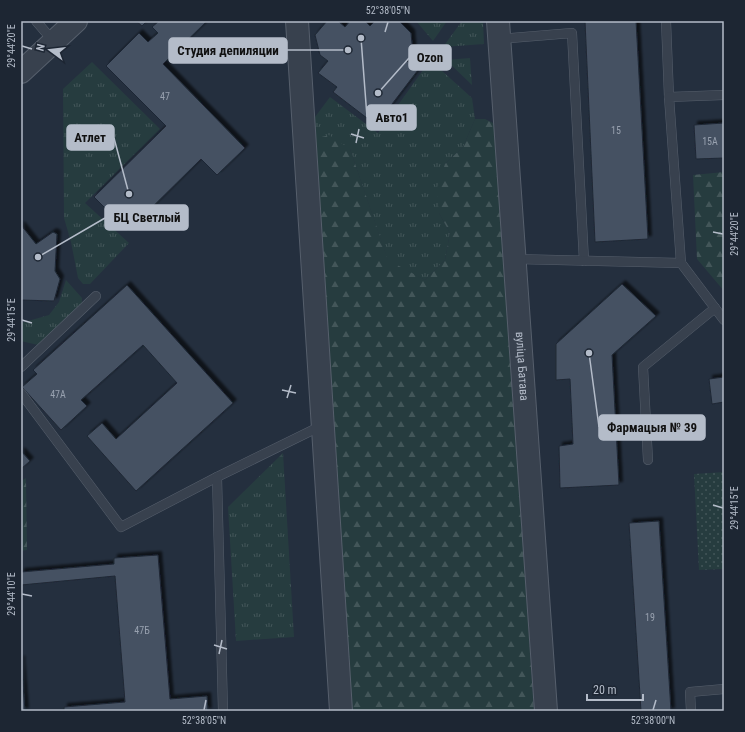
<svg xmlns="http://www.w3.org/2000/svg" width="745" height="732" viewBox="0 0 745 732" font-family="'Roboto Condensed',sans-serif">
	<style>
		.grass { fill: url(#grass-tufts) }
		.forest { fill: url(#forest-firs) }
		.park { fill: url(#park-dots) }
		.building { fill: #455162; stroke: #1f2835; filter: url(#shadow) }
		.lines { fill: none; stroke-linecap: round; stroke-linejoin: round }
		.service-casing { stroke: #565f6c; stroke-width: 10 }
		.tertiary-casing { stroke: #565f6c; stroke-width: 24 }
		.service { stroke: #38414e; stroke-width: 9 }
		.tertiary { stroke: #38414e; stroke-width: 22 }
		.ticks { fill: none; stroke: #b4bcc9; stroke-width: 1.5 }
		.labels { text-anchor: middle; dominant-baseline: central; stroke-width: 4; stroke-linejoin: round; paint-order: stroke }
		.number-label { font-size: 10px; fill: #98a1af }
		.street-label { font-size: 12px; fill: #b4bcc9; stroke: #1d2633 }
		.leader { fill: none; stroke: #b4bcc9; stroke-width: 1.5 }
		.callout-dot { fill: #b4bcc9; stroke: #1d2633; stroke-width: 1.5 }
		.callout { fill: #b4bcc9; stroke: #b4bcc9; stroke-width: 1.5 }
		.callout-label { font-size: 13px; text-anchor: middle; font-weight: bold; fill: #111 }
		.neatline { fill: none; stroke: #b4bcc9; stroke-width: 1.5 }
		.ticks-label { font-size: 10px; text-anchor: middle; fill: #b4bcc9 }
	</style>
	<defs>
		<pattern id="grass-tufts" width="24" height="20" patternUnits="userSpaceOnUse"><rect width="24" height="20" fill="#263c3f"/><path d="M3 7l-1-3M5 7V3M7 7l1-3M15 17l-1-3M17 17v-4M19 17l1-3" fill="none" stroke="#435659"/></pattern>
		<pattern id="forest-firs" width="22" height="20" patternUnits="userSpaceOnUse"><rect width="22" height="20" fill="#263c3f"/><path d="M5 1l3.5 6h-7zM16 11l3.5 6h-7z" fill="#435659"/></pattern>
		<pattern id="park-dots" width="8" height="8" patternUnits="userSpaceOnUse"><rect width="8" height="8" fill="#263c3f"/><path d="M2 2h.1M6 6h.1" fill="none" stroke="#435659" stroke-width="1.8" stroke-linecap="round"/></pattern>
		<filter id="shadow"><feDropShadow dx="3.5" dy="-3.5" stdDeviation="1" flood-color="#0009"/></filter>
	</defs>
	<rect width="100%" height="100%" fill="#242f3e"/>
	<g class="grass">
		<path d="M 416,21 L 447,21 L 433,41 Z"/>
		<path d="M 462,21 L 483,21 L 484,44 L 443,47 Z"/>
		<path d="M 470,58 L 472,85 L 446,60 Z"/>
		<path d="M 92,62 L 160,129 L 85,203 L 129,243 L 90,284 L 83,284 L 78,278 L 71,242 L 64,218 L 63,89 Z"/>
		<path d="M 423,70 L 441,70 L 472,98 L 475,119 L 463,147 L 445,164 L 439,213 L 450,233 L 445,260 L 425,280 L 388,261 L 350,149 L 311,149 L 309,125 L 330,97 L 378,133 Z"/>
		<path d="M 66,280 L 82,298 L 82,306 L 56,330 L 38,345 L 21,341 L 21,323 L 49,315 L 59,302 Z"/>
		<path d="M 283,453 L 294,637 L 236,641 L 228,507 Z"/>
	</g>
	<g class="forest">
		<path d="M 475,119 L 485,119 L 495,124 L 534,711 L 349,711 L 311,149 L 318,138 L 329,135 L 350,149 L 388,260 L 425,280 L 445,260 L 450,233 L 439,213 L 437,188 L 445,164 L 463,147 Z"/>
		<path d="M 724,172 L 724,291 L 697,259 L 693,175 Z"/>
		<path d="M 26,478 L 27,550 L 21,551 L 21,481 Z"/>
	</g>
	<path class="park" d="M 724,472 L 724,569 L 699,570 L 694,474 Z"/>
	<g class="building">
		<path d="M 136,21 L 147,21 L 142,26 Z"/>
		<path d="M 159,21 L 207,21 L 163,64 L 245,148 L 217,175 L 201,159 L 128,231 L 94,197 L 166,126 L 106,66 L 139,33 L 148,42 L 158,33 L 152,27 Z"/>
		<path d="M 327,21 L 338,21 L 345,27 L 350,21 L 365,21 L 370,26 L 375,21 L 399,21 L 411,33 L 413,54 L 407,61 L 418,70 L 376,125 L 333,92 L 337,87 L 318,73 L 328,61 L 320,55 L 315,35 Z"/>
		<path d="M 585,21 L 636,21 L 648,239 L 595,242 Z"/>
		<path d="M 724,123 L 724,158 L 696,159 L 694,125 Z"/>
		<path d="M 21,225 L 36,244 L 53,232 L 57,234 L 55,271 L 60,279 L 54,301 L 21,300 Z"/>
		<path d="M 622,284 L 656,316 L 612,355 L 619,485 L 560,488 L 559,446 L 573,444 L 570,379 L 556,380 L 556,344 Z"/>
		<path d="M 127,285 L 233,403 L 136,491 L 87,436 L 102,423 L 116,439 L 177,383 L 143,345 L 81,400 L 87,406 L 61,430 L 22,387 L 37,374 L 33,370 Z"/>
		<path d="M 724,377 L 724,402 L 712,404 L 709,379 Z"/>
		<path d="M 21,451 L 30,461 L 21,469 Z"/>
		<path d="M 659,521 L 671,711 L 641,711 L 629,523 Z"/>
		<path d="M 158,555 L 170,699 L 207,696 L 208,711 L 64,711 L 64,707 L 125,702 L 115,576 L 21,585 L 21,572 L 114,564 L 114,558 Z"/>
		<path d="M 21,659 L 25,711 L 21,711 Z"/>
	</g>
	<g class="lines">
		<defs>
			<g id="service">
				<path d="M 36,21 L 54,42"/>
				<path d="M 666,21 L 669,97"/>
				<path d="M 500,39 L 572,33 L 584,261"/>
				<path d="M 515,259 L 681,263 L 669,97 L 724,95"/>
				<path d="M 681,263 L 724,320"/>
				<path d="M 21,367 L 96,296"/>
				<path d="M 21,393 L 121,527 L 217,477 L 323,425"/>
				<path d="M 648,460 L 643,367 L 715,308"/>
				<path d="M 217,477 L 223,711"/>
				<path d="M 691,711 L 690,692 L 724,689"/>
			</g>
			<g id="tertiary">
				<path d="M 297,21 L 341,711"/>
				<path id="s1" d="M 498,21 L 546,711"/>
				<path d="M 21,72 L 76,21"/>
			</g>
		</defs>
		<use href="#service" class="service-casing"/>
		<use href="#tertiary" class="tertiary-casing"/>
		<use href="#service" class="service"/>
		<use href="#tertiary" class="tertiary"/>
	</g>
	<path class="ticks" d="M 385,32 L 388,22M 22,46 L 32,49M 351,134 L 364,138M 356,143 L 359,129M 713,232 L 723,234M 22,320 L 32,323M 282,390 L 296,393M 287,398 L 291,385M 713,505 L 723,508M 22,594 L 32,596M 214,645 L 227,649M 219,654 L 222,640M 204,710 L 206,700M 653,710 L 656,700"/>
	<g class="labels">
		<g class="number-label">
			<text x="165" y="96">47</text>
			<text x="616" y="130">15</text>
			<text x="710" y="141">15А</text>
			<text x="58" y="394">47А</text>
			<text x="650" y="617">19</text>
			<text x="142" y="630">47Б</text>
		</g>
		<g class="street-label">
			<text stroke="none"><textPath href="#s1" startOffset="346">вуліца Батава</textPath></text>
		</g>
	</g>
	<path class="leader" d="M348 50L287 50M378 93L409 58M361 38L367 117M129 194L114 138M38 257L105 218M589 353L599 427"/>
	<g class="callout-dot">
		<circle cx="348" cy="50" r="4"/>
		<circle cx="378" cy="93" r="4"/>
		<circle cx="361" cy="38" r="4"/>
		<circle cx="129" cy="194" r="4"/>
		<circle cx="38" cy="257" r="4"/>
		<circle cx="589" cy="353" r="4"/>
	</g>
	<g class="callout">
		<rect x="169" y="38" width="118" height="25" rx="4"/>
		<rect x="409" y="45" width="42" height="25" rx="4"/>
		<rect x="367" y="105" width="49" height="25" rx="4"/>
		<rect x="67" y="125" width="47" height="25" rx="4"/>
		<rect x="105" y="205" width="83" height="25" rx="4"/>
		<rect x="599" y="415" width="106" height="25" rx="4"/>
	</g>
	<g class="callout-label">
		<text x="228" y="55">Студия депиляции</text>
		<text x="430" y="62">Ozon</text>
		<text x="392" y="122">Авто1</text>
		<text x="90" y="142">Атлет</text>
		<text x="147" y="222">БЦ Светлый</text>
		<text x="652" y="432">Фармацыя № 39</text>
	</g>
	<rect width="745" height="732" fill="none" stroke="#1d2633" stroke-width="44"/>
	<g transform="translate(50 50) rotate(285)" stroke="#1d2633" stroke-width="3" paint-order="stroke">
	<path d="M0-3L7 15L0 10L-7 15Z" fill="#b4bcc9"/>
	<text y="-6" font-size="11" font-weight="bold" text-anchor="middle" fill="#b4bcc9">N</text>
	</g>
	<path d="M587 694v6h56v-6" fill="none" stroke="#b4bcc9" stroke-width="2"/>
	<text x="593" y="694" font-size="12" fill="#b4bcc9" stroke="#1d2633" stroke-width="3" paint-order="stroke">20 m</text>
	<rect x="22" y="22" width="701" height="688" class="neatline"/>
	<g class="ticks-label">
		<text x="388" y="14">52°38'05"N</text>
		<text transform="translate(11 46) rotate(-90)" y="4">29°44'20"E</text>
		<text transform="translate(734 234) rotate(-90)" y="4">29°44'20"E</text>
		<text transform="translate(11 320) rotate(-90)" y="4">29°44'15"E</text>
		<text transform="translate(734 508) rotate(-90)" y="4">29°44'15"E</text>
		<text transform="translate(11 594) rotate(-90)" y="4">29°44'10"E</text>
		<text x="204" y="724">52°38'05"N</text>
		<text x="653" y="724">52°38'00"N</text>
	</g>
</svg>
